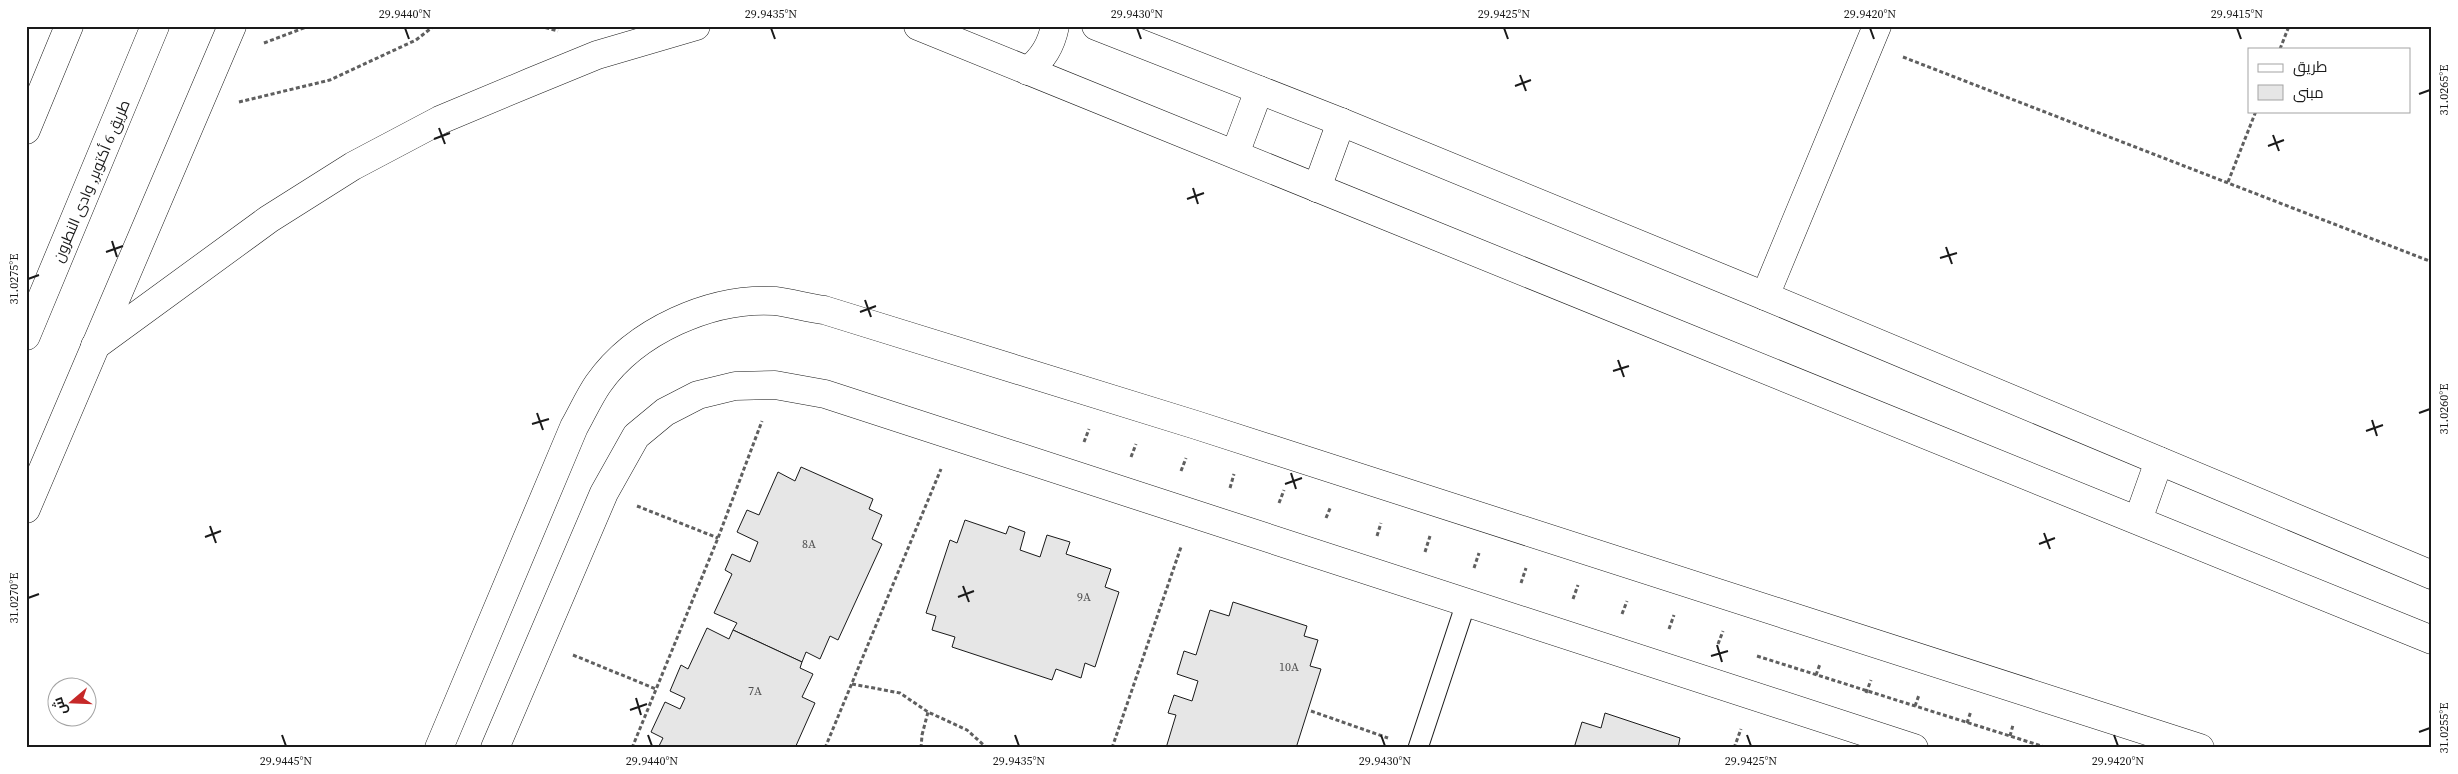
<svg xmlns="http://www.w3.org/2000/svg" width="2458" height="774" viewBox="0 0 2458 774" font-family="'Source Serif 4',Cairo,serif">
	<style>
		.building { fill: #e6e6e6; stroke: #1a1a1a }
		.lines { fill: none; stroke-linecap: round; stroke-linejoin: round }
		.service-casing { stroke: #1a1a1a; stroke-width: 21 }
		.minor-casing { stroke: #1a1a1a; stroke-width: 29 }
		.tertiary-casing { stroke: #1a1a1a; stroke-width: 29 }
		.path { stroke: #5f5f5f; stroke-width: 3; stroke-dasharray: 4 2.5; stroke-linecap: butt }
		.service { stroke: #fff; stroke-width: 19 }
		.minor { stroke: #fff; stroke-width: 28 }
		.tertiary { stroke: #fff; stroke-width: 28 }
		.ticks { fill: none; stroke: #1a1a1a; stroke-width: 2 }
		.labels { text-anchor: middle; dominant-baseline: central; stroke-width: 4; stroke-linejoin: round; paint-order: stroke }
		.number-label { font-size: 12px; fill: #4d4d4d }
		.street-label { font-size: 15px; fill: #1a1a1a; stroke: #fff }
		.neatline { fill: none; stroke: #1a1a1a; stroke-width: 2 }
		.ticks-label { font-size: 12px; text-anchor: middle; fill: #1a1a1a }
	</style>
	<rect width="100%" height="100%" fill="#fff"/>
	<g class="building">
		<path d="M 801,467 L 873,499 L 869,509 L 882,515 L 872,539 L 882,544 L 838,640 L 830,636 L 820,659 L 806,652 L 802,662 L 733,630 L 737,623 L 714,613 L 732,574 L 725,570 L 732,554 L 750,562 L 758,542 L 737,532 L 747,510 L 759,515 L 778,472 L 795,481 Z"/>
		<path d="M 965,520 L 1006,534 L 1009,526 L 1025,532 L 1020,550 L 1040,557 L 1047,535 L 1070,542 L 1066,554 L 1111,569 L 1105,587 L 1119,592 L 1095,667 L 1085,663 L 1081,678 L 1056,669 L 1052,680 L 952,647 L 955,637 L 932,630 L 936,616 L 926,613 L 950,540 L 957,543 Z"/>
		<path d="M 1233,602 L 1307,626 L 1304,636 L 1318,640 L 1310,666 L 1321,669 L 1296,748 L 1166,748 L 1176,715 L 1168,713 L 1174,695 L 1192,701 L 1198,681 L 1177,674 L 1184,651 L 1196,655 L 1210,610 L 1229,616 Z"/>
		<path d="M 707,628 L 729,639 L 733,630 L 802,662 L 800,668 L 813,674 L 802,697 L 815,703 L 795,748 L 658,748 L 663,738 L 651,732 L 665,702 L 680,709 L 685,698 L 670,691 L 681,665 L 688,669 Z"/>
		<path d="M 1605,713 L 1680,738 L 1678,748 L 1574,748 L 1582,722 L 1601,728 Z"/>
	</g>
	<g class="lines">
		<defs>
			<path id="service" d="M 1418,748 L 1466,603"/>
			<g id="minor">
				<path d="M 918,26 L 2432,640"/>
				<path d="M 1096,26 L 1341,122 L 1765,296 L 2432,575"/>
				<path d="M 1028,71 C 1043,58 1051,46 1055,26"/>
				<path d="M 1235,154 L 1259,90"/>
				<path d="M 1317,188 L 1341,122"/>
				<path d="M 1765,296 L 1877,26"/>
				<path d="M 95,346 L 269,219 L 353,166 L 440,120 L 531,82 L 597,55 L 696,26"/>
				<path d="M 26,509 L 232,26"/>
				<path d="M 2138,520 L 2159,461"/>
				<path d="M 439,748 L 574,427 C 582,413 589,397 598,384 C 635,331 711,297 775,301 C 791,303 808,308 824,310 L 1196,425 L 2200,748"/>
				<path d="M 495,748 L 604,493 L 636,436 L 665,412 L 698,395 L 735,386 L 775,385 L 825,394 L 1914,748"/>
			</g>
			<g id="tertiary">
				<path d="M 26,130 L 69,26"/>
				<path d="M 26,336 L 155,26"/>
			</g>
		</defs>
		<use href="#service" class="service-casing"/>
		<use href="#minor" class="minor-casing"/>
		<use href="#tertiary" class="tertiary-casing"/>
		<g class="path">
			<path d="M 539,26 L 558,31"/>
			<path d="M 264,43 L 309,26"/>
			<path d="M 2280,49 L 2289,26"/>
			<path d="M 1903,57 L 2432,262"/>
			<path d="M 239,102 L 330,80 L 416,40 L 434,26"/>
			<path d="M 2228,182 L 2256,111"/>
			<path d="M 1084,442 L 1089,429"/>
			<path d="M 1131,457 L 1136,444"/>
			<path d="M 1181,471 L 1186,458"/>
			<path d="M 1230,488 L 1234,474"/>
			<path d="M 1279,503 L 1284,490"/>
			<path d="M 637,506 L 718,538"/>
			<path d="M 1326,518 L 1331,506"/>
			<path d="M 1377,536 L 1381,523"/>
			<path d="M 1425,552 L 1430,536"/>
			<path d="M 1474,568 L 1479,553"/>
			<path d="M 1521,583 L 1526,568"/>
			<path d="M 1573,599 L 1578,585"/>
			<path d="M 1622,614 L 1627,601"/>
			<path d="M 1669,629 L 1674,615"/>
			<path d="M 1718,644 L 1723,631"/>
			<path d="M 573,655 L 656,689"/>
			<path d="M 1757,656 L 2048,748"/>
			<path d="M 1816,675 L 1820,664"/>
			<path d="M 852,684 L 900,693 L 928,712 L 967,730 L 987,748"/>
			<path d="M 1866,693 L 1871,680"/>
			<path d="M 1915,706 L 1919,695"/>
			<path d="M 1311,711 L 1388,738"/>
			<path d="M 1967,723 L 1971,711"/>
			<path d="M 2010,736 L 2013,725"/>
			<path d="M 632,748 L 718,538 L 762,421"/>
			<path d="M 825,748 L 941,469"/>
			<path d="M 921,748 L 922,735 L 928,712"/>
			<path d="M 1112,748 L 1181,547"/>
			<path d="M 1734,748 L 1741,729"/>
		</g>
		<use href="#service" class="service"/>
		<use href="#minor" class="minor"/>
		<use href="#tertiary" class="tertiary"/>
	</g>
	<path class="ticks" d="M 405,28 L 409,39M 771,28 L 775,39M 1137,28 L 1141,39M 1504,28 L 1508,39M 1870,28 L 1874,39M 2237,28 L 2241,39M 1520,75 L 1526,91M 1515,86 L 1531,80M 2419,94 L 2430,90M 439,128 L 445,144M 2273,135 L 2279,151M 434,139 L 450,133M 2268,146 L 2284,140M 1193,188 L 1198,204M 1187,199 L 1204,193M 112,241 L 117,257M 1946,247 L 1952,264M 106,252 L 123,246M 1940,258 L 1957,253M 28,279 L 39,275M 865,300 L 871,317M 860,312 L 876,306M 1618,360 L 1624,377M 1613,371 L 1629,366M 537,413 L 543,430M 2419,413 L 2430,409M 2372,420 L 2377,436M 532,424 L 549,419M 2366,431 L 2383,425M 1291,473 L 1296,489M 1285,484 L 1302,478M 210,526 L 216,543M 2044,533 L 2050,549M 205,537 L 221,531M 2039,544 L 2055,538M 963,586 L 969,602M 958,597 L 974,591M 28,598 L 39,594M 1717,645 L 1722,662M 1711,656 L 1728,651M 636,698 L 641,715M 630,710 L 647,704M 2419,732 L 2430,728M 282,735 L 286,746M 648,735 L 652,746M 1015,735 L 1019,746M 1381,735 L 1385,746M 1747,735 L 1751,746M 2114,735 L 2118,746"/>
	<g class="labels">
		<g class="number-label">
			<text x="809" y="544">8A</text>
			<text x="1084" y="597">9A</text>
			<text x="1289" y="667">10A</text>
			<text x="755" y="691">7A</text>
		</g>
		<g class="street-label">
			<text transform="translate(91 181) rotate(-67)">طريق 6 أكتوبر, وادى النطرون</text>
		</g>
	</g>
	<rect width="2458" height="774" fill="none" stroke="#ffffff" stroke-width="55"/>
	<rect x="2248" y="48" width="162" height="65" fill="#ffffff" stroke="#a3a3a3"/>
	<rect x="2258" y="64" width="25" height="8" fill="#ffffff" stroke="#a3a3a3"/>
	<text x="2293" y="72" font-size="15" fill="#1a1a1a">طريق</text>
	<rect x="2258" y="85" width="25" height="15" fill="#e6e6e6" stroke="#a3a3a3"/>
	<text x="2293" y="98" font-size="15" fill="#1a1a1a">مبنى</text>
	<g transform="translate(72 702) rotate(251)"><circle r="24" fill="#ffffff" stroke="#a3a3a3"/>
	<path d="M0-4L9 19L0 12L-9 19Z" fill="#c62828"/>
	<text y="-8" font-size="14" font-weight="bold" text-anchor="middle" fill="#1a1a1a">ش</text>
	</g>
	<rect x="28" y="28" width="2402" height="718" class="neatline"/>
	<g class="ticks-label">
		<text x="405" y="18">29.9440°N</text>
		<text x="771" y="18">29.9435°N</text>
		<text x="1137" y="18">29.9430°N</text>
		<text x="1504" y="18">29.9425°N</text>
		<text x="1870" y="18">29.9420°N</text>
		<text x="2237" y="18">29.9415°N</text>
		<text transform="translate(2444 90) rotate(-90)" y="4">31.0265°E</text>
		<text transform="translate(14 279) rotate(-90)" y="4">31.0275°E</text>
		<text transform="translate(2444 409) rotate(-90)" y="4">31.0260°E</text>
		<text transform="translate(14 598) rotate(-90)" y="4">31.0270°E</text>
		<text transform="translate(2444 728) rotate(-90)" y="4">31.0255°E</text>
		<text x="286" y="765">29.9445°N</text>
		<text x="652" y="765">29.9440°N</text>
		<text x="1019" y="765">29.9435°N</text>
		<text x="1385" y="765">29.9430°N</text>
		<text x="1751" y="765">29.9425°N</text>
		<text x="2118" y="765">29.9420°N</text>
	</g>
</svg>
